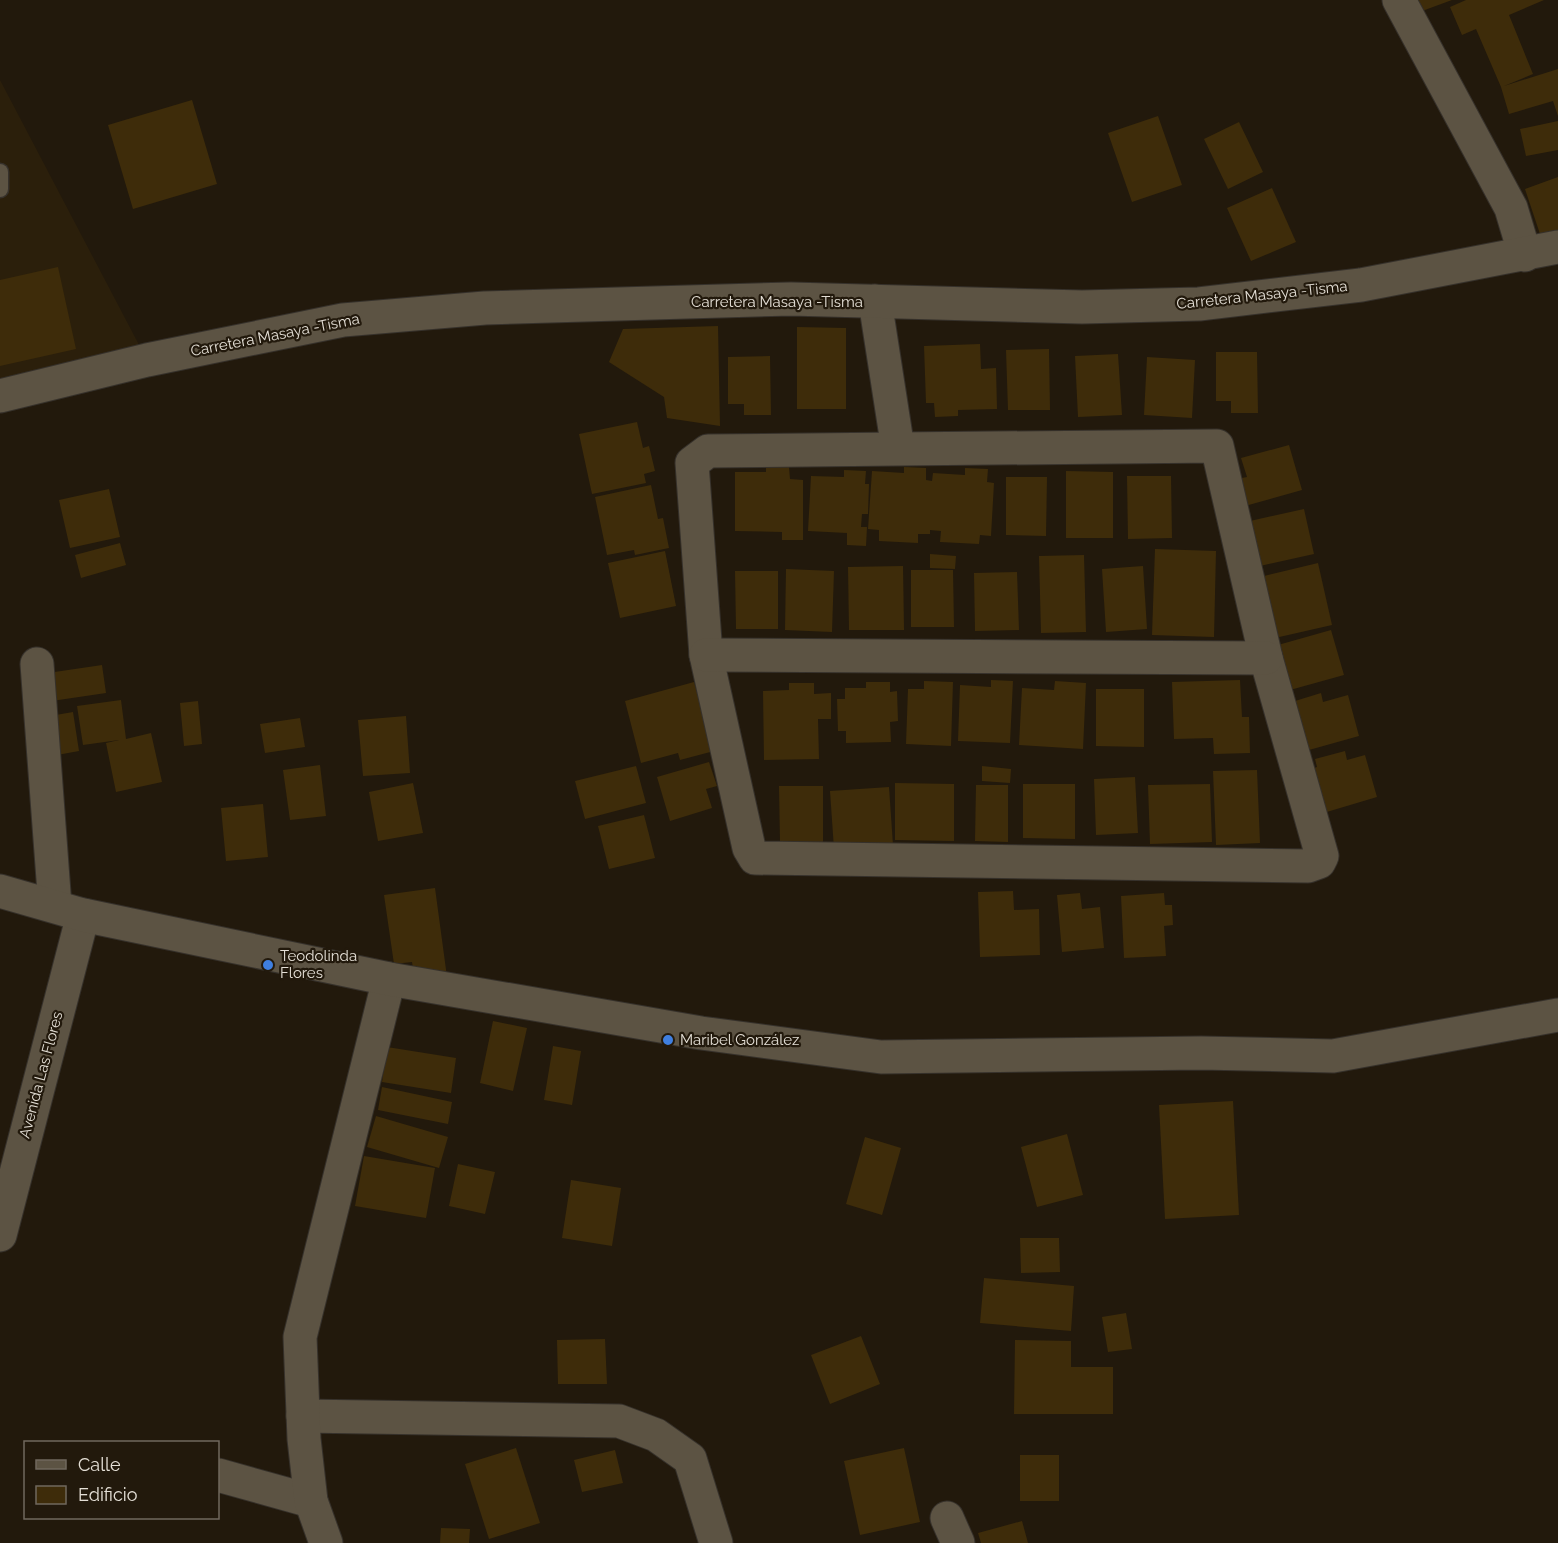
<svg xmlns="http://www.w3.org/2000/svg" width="1558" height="1543" viewBox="0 0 1558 1543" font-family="Raleway,sans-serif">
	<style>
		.built { fill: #2b1f0b }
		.building { fill: #3e2c0a }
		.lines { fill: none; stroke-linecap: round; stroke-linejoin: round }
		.service-casing { stroke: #36312b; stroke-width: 19 }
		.minor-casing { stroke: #36312b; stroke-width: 35 }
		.tertiary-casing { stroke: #36312b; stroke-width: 35 }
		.secondary-casing { stroke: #36312b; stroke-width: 35 }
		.service { stroke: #5c5343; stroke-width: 16 }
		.minor { stroke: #5c5343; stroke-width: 33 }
		.tertiary { stroke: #5c5343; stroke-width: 33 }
		.secondary { stroke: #5c5343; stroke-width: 33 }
		.shop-dot { fill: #3f7fe0; stroke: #22190c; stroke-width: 2 }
		.labels { text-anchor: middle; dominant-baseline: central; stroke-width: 4.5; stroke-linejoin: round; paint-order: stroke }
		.street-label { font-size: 15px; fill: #e4dfd6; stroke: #22190c }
		.poi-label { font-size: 15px; fill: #e4dfd6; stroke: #22190c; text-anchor: start }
	</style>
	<rect width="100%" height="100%" fill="#22190c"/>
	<path class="built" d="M 0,80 L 147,360 L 0,396 Z"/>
	<g class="building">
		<path d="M 1409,0 L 1452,0 L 1414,14 Z"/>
		<path d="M 1466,0 L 1544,0 L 1509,15 L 1533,74 L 1504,86 L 1558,69 L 1558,116 L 1553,101 L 1509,114 L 1501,87 L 1476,29 L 1462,35 L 1450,7 Z"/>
		<path d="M 192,100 L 217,184 L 133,209 L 108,125 Z"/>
		<path d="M 1158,116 L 1182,185 L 1132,202 L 1108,133 Z"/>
		<path d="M 1558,121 L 1558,150 L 1526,156 L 1520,129 Z"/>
		<path d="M 1239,122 L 1263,172 L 1228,189 L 1204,139 Z"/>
		<path d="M 1558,177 L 1558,231 L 1541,237 L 1525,189 Z"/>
		<path d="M 1272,188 L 1296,242 L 1251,261 L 1227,208 Z"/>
		<path d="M 58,267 L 76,349 L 0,366 L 0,280 Z"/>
		<path d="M 718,326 L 720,426 L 667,418 L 664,397 L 609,362 L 623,329 Z"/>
		<path d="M 797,327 L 846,328 L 846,409 L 797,409 Z"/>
		<path d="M 980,344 L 981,369 L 996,368 L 997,409 L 958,410 L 958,416 L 935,417 L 934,403 L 926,403 L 924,346 Z"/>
		<path d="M 1049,349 L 1050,410 L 1008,410 L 1006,350 Z"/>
		<path d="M 1216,352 L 1257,352 L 1258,413 L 1231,413 L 1231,401 L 1216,401 Z"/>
		<path d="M 1118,354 L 1122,415 L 1078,417 L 1075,356 Z"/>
		<path d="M 770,356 L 771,415 L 744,415 L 744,404 L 728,404 L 728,357 Z"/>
		<path d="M 1147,357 L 1195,360 L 1192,418 L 1144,415 Z"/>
		<path d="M 637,422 L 643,448 L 649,446 L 655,471 L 644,474 L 646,483 L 592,494 L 579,434 Z"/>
		<path d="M 1289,445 L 1302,490 L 1245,506 L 1237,479 L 1247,477 L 1241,458 Z"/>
		<path d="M 766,467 L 789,467 L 790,479 L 803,480 L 803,540 L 782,540 L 782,532 L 735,531 L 735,472 L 766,472 Z"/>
		<path d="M 904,467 L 926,468 L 926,480 L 932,481 L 933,473 L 965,475 L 965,468 L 988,469 L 987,482 L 994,483 L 991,536 L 980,535 L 979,544 L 940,542 L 941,531 L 930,530 L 930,534 L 918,534 L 918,543 L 879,541 L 879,530 L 868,529 L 872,471 L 904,473 Z"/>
		<path d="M 844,470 L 866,471 L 865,484 L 869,484 L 868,514 L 862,514 L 861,527 L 867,527 L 866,546 L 847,545 L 847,533 L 808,531 L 811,476 L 844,477 Z"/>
		<path d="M 1066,471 L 1113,472 L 1113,538 L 1066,538 Z"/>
		<path d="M 1127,476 L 1171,476 L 1172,538 L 1128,539 Z"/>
		<path d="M 1006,477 L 1047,477 L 1046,536 L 1006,535 Z"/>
		<path d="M 651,485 L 658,519 L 663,518 L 669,548 L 635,555 L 634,550 L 607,555 L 595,497 Z"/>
		<path d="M 109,489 L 120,537 L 70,548 L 59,500 Z"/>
		<path d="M 1304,509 L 1314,554 L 1260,566 L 1250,521 Z"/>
		<path d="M 120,543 L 126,565 L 81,578 L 75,555 Z"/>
		<path d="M 1155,549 L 1216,551 L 1214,637 L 1152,635 Z"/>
		<path d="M 665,551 L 676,606 L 620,618 L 608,563 Z"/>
		<path d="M 930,554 L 956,556 L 955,569 L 930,568 Z"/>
		<path d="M 1084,555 L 1086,632 L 1041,633 L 1039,556 Z"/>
		<path d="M 1318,563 L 1332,625 L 1275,638 L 1260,577 Z"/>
		<path d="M 903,566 L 904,630 L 849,630 L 848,567 Z"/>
		<path d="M 1143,566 L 1147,629 L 1106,632 L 1102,569 Z"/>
		<path d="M 786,569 L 834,571 L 832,632 L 785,630 Z"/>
		<path d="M 911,570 L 953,570 L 954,627 L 911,627 Z"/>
		<path d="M 735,571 L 778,571 L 778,629 L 736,629 Z"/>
		<path d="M 1017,572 L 1019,630 L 975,631 L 974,573 Z"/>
		<path d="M 1331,630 L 1344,675 L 1290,690 L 1278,645 Z"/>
		<path d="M 102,665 L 106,693 L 45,702 L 41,674 Z"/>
		<path d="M 991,680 L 1013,681 L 1010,743 L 958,741 L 960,685 L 991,687 Z"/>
		<path d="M 1240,680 L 1242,717 L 1249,717 L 1250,753 L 1214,754 L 1213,738 L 1174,739 L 1172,682 Z"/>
		<path d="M 924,681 L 953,682 L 951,746 L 906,744 L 908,689 L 924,689 Z"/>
		<path d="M 1055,681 L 1086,683 L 1083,749 L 1019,745 L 1022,688 L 1054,690 Z"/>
		<path d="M 694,682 L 714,751 L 680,760 L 678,753 L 641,763 L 625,701 Z"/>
		<path d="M 866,682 L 890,682 L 890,692 L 897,691 L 898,721 L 890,722 L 891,742 L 846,743 L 846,731 L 838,731 L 837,699 L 845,699 L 845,688 L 866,688 Z"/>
		<path d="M 789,683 L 814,683 L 814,694 L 831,693 L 831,719 L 818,719 L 819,759 L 764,760 L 763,691 L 789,690 Z"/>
		<path d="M 1096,689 L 1144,689 L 1144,747 L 1096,746 Z"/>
		<path d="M 1321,693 L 1323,702 L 1348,695 L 1359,736 L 1309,750 L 1295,701 Z"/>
		<path d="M 121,700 L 126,739 L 151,733 L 162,782 L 116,792 L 106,743 L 119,740 L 83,745 L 77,706 Z"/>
		<path d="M 198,701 L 202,744 L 184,746 L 180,703 Z"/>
		<path d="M 73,712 L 79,751 L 57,755 L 50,716 Z"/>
		<path d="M 406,716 L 410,773 L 363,776 L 358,720 Z"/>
		<path d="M 300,718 L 305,747 L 265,753 L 260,724 Z"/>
		<path d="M 1345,751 L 1347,760 L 1365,755 L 1377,797 L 1320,814 L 1308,770 L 1317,767 L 1315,759 Z"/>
		<path d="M 709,762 L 717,786 L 706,789 L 712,808 L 670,821 L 657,777 Z"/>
		<path d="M 320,765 L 326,816 L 290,820 L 283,770 Z"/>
		<path d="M 636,766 L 646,803 L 585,819 L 575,781 Z"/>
		<path d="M 982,766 L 1011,769 L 1010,783 L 982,781 Z"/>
		<path d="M 1257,770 L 1260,843 L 1216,845 L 1213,771 Z"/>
		<path d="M 1135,777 L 1138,833 L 1096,835 L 1094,779 Z"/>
		<path d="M 413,783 L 423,833 L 378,841 L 369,792 Z"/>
		<path d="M 895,783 L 954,784 L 954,841 L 895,840 Z"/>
		<path d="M 1023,784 L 1075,784 L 1075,839 L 1023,838 Z"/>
		<path d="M 1210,784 L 1212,842 L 1150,844 L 1148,785 Z"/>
		<path d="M 976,785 L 1008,785 L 1008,842 L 975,841 Z"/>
		<path d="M 779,786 L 823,786 L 823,842 L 780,842 Z"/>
		<path d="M 889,787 L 893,845 L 834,849 L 830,791 Z"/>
		<path d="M 263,804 L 268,857 L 226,861 L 221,808 Z"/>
		<path d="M 644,815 L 655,858 L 609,869 L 598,826 Z"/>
		<path d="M 435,888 L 447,977 L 415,981 L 412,962 L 394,964 L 384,895 Z"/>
		<path d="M 1013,891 L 1014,910 L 1039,909 L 1040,955 L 980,957 L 978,892 Z"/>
		<path d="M 1080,893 L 1082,909 L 1100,907 L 1104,948 L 1062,952 L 1057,895 Z"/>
		<path d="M 1164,893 L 1165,905 L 1172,905 L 1173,925 L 1164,926 L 1166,956 L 1124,958 L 1121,896 Z"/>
		<path d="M 493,1021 L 527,1028 L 513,1091 L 480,1083 Z"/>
		<path d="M 553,1046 L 581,1051 L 572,1105 L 544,1100 Z"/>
		<path d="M 387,1047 L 456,1058 L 451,1093 L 382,1082 Z"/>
		<path d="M 382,1087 L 452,1102 L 448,1124 L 378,1110 Z"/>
		<path d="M 1233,1101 L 1239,1215 L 1165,1219 L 1159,1105 Z"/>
		<path d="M 376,1116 L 448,1137 L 439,1168 L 367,1147 Z"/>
		<path d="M 1067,1134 L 1083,1195 L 1037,1207 L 1021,1147 Z"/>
		<path d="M 865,1137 L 901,1148 L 882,1215 L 846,1204 Z"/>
		<path d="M 364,1156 L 435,1168 L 426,1218 L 355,1206 Z"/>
		<path d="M 458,1164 L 495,1172 L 485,1214 L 449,1206 Z"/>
		<path d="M 571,1180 L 621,1188 L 612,1246 L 562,1238 Z"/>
		<path d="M 1020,1238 L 1059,1238 L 1060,1272 L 1021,1273 Z"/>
		<path d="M 984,1278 L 1074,1286 L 1071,1331 L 980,1323 Z"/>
		<path d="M 1126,1313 L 1132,1349 L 1108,1352 L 1102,1317 Z"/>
		<path d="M 861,1336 L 880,1384 L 830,1404 L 811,1355 Z"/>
		<path d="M 605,1339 L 607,1384 L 558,1384 L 557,1340 Z"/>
		<path d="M 1015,1340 L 1071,1341 L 1071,1367 L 1113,1367 L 1113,1414 L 1014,1414 Z"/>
		<path d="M 516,1448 L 540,1523 L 489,1539 L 465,1464 Z"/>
		<path d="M 904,1448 L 920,1522 L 860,1535 L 844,1461 Z"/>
		<path d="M 615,1450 L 623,1483 L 582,1492 L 574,1460 Z"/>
		<rect x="1020" y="1455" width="39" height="46"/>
		<path d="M 1022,1521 L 1028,1543 L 981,1543 L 978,1533 Z"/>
		<path d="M 441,1528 L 470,1529 L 469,1543 L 440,1543 Z"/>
	</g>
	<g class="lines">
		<defs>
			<path id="service" d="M 0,172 L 0,189"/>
			<g id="minor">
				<path d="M 1399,0 L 1511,208 L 1525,255"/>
				<path d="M 875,301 L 898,449 L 708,451 L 692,463 L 706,655 L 749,848 L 755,858 L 1308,866 L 1319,862 L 1322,856 L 1266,658 L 1217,446 L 898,449"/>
				<path d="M 706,655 L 1266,658"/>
				<path d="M 37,664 L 55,906"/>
				<path d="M 0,1235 L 83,915"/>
				<path d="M 303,1416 L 619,1421 L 656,1435 L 690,1459 L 716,1543"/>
				<path d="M 218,1475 L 311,1501"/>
				<path d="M 947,1518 L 958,1543"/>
				<path d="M 326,1543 L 311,1501 L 304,1439 L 300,1337 L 389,979"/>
			</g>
			<path id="tertiary" d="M 0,891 L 83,915 L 389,979 L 701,1033 L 881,1057 L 1201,1053 L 1333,1056 L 1558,1015"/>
			<path id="secondary" d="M 0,396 L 147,360 L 343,320 L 485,308 L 791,299 L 1082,307 L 1199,304 L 1361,285 L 1558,247"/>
		</defs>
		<use href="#service" class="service-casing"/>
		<use href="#minor" class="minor-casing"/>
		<use href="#tertiary" class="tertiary-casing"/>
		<use href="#secondary" class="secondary-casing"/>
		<use href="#service" class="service"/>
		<use href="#minor" class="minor"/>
		<use href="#tertiary" class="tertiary"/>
		<use href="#secondary" class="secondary"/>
	</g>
	<g class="shop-dot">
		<circle cx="268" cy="965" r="6"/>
		<circle cx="668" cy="1040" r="6"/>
	</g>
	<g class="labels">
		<g class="street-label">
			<text transform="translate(1262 295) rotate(-6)">Carretera Masaya -Tisma</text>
			<text x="777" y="302">Carretera Masaya -Tisma</text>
			<text transform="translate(275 335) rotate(-11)">Carretera Masaya -Tisma</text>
			<text transform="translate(41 1075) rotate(-75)">Avenida Las Flores</text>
		</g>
		<g class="poi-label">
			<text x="280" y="956">Teodolinda<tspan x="280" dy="17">Flores</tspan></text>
			<text x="680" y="1040">Maribel González</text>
		</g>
	</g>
	<rect x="24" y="1441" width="195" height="78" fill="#22190c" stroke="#70685d" stroke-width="1.5"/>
	<rect x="36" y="1460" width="30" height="9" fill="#5c5343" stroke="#70685d" stroke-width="1.5"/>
	<text x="78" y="1471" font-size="18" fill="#e4dfd6">Calle</text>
	<rect x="36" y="1486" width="30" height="18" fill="#3e2c0a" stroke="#70685d" stroke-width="1.5"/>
	<text x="78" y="1501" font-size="18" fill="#e4dfd6">Edificio</text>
</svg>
